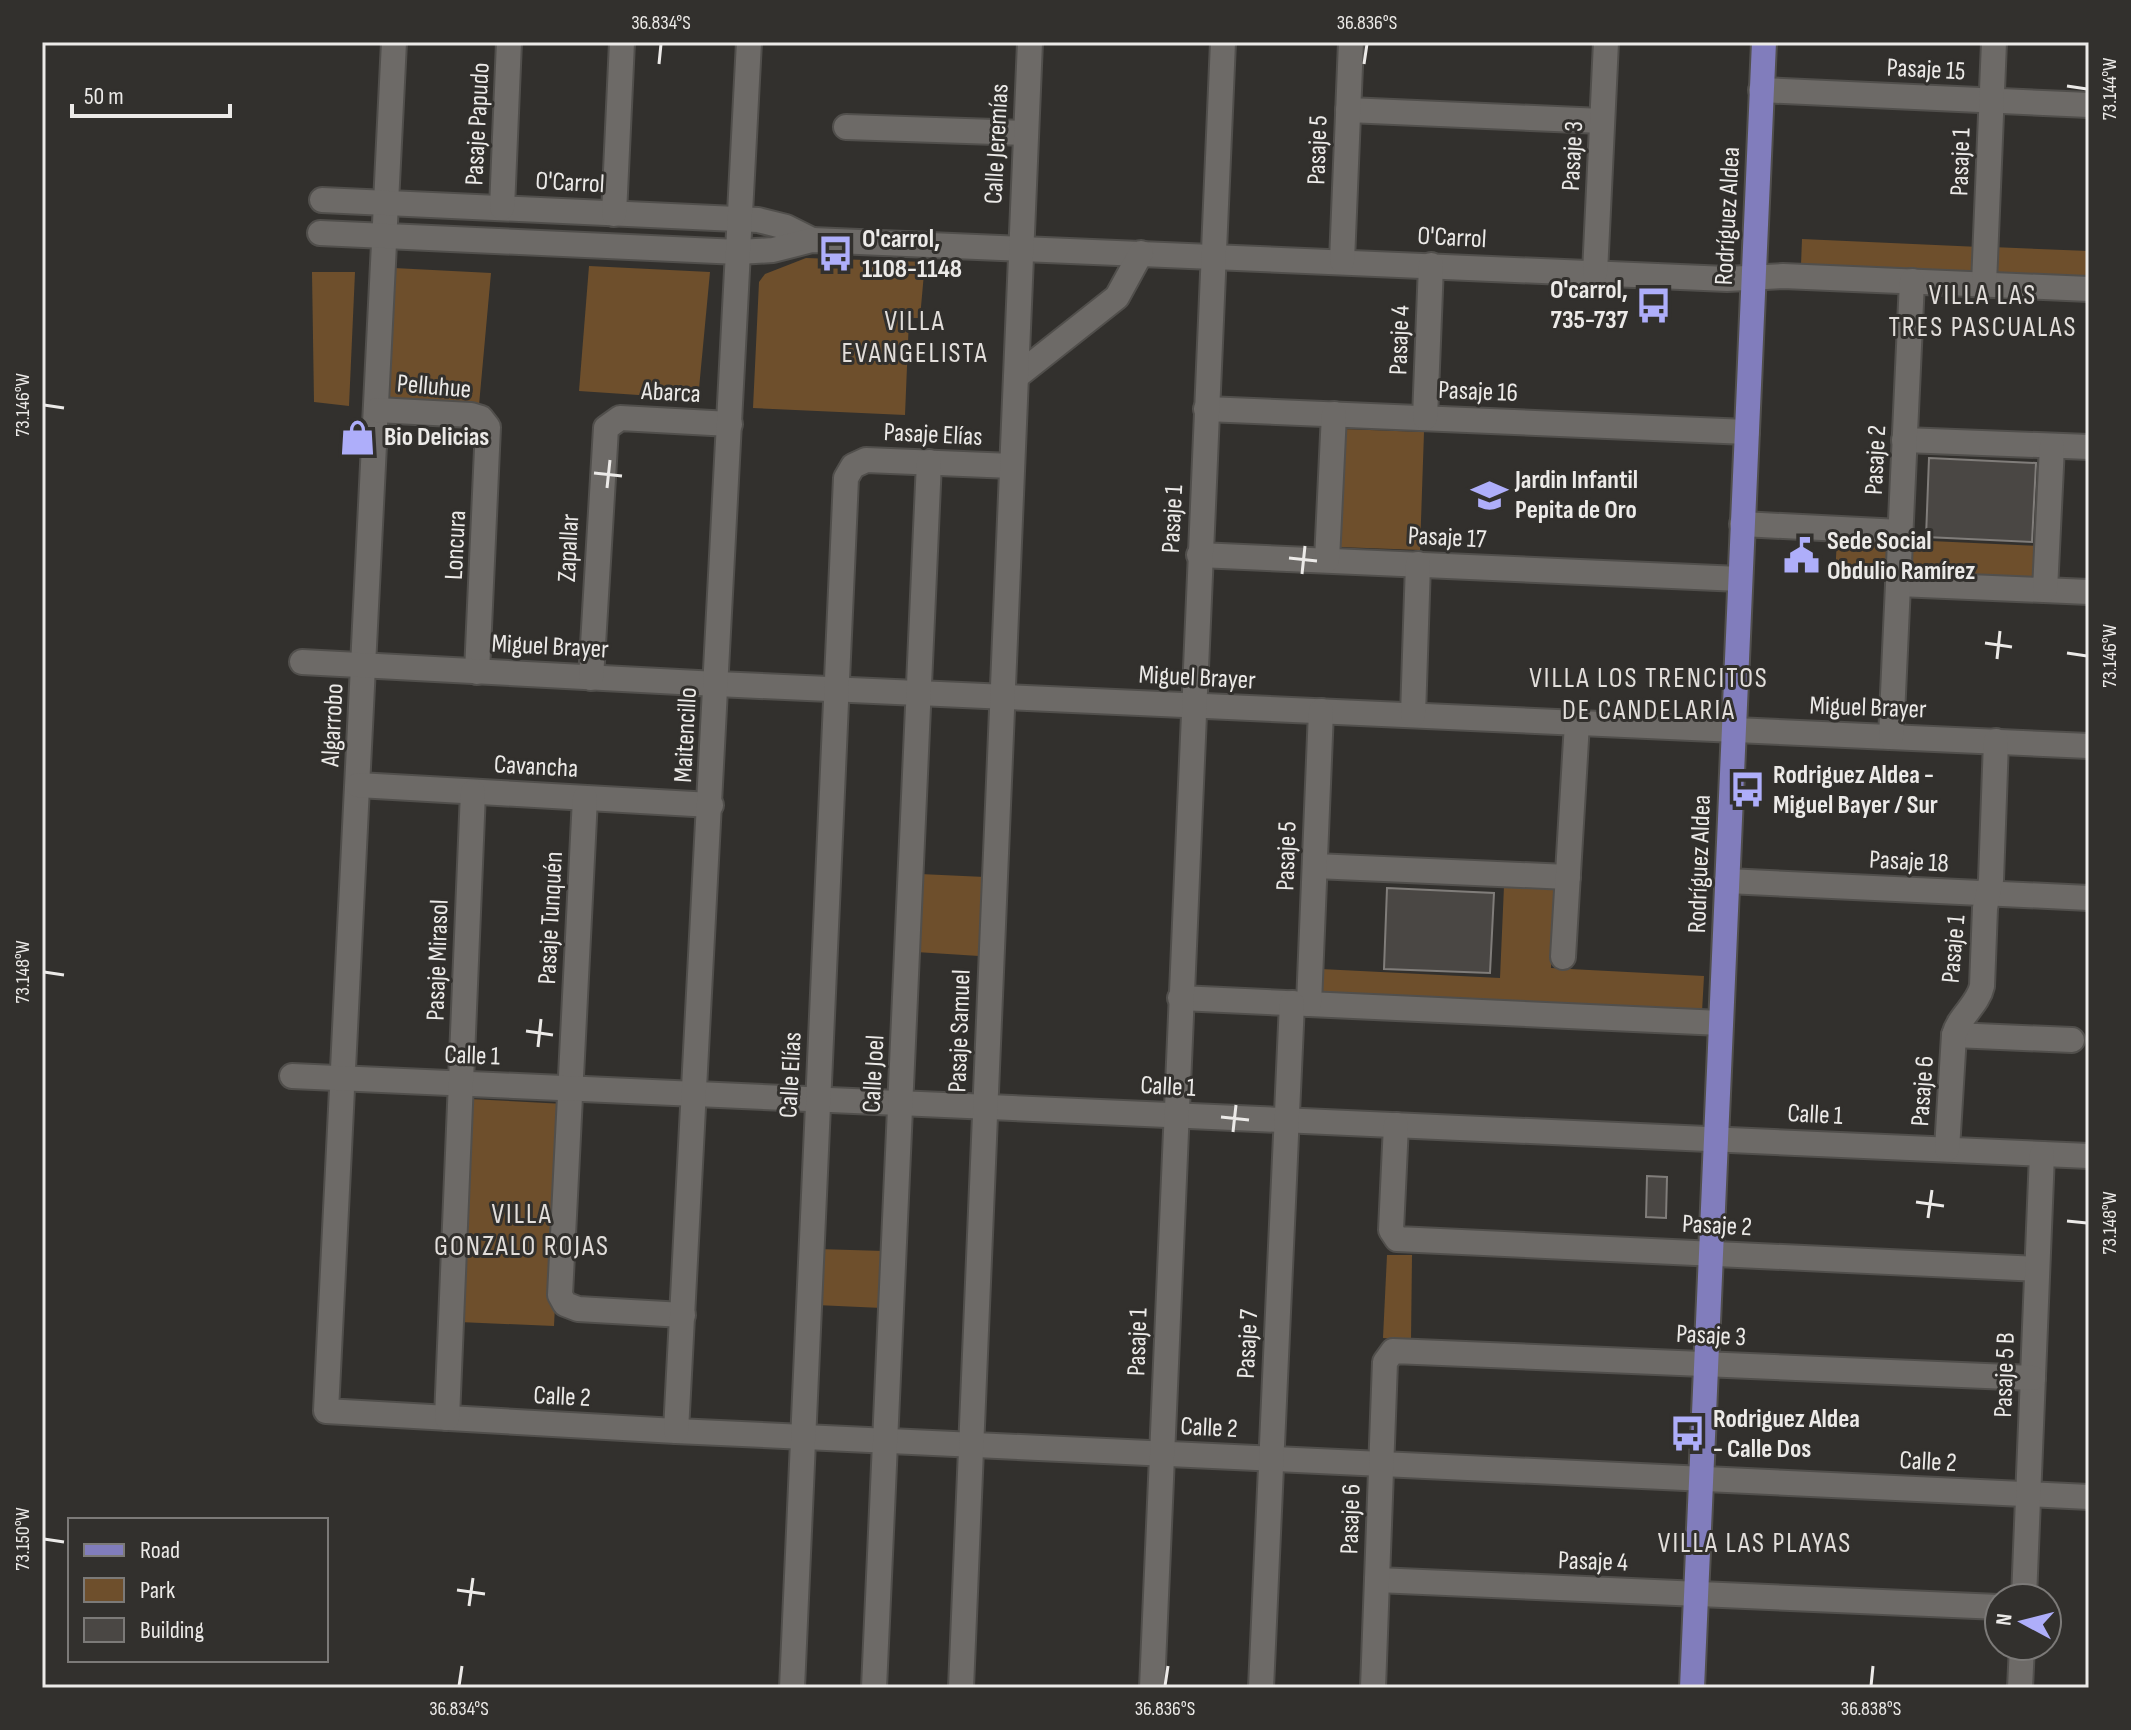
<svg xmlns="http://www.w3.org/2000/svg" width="2131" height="1730" viewBox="0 0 2131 1730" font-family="'Sofia Sans Condensed',sans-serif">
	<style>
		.green { fill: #6e4f2c }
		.building { fill: #4a4744; stroke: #807d7a; stroke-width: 2 }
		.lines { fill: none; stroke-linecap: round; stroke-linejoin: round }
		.minor-casing { stroke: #514f4c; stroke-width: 28 }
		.major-casing { stroke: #514f4c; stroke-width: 28 }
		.minor { stroke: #6d6a67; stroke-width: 24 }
		.major { stroke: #817dbc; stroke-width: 24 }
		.ticks { fill: none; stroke: #eceae8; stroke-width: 3 }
		.labels { text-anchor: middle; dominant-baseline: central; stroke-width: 6; stroke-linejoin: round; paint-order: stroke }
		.street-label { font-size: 26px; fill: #eceae8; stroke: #32302d }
		.poi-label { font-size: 26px; font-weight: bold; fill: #eceae8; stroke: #32302d; text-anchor: start }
		.neighbourhood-label { font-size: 28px; letter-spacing: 2px; fill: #e2dedb; stroke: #32302d }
		.neatline { fill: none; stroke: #eceae8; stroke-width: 3 }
		.ticks-label { font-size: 20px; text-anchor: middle; fill: #eceae8 }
	</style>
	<rect width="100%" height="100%" fill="#32302d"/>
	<g class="green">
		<path d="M 1802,239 L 1980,247 L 1979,273 L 1801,265 Z"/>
		<path d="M 1992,247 L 2089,251 L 2089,276 L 1991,273 Z"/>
		<path d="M 806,258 L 925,262 L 920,318 L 909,318 L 905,415 L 753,408 L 759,282 L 765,274 Z"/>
		<path d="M 589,266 L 710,272 L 698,399 L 579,391 Z"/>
		<path d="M 394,268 L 491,273 L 479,405 L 388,399 Z"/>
		<path d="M 312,272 L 355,272 L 349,406 L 314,402 Z"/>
		<path d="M 1343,429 L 1424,432 L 1420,550 L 1339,547 Z"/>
		<path d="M 1837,537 L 1884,540 L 1893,548 L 1891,582 L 1835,578 Z"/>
		<path d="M 1909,540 L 2041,546 L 2039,579 L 1914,579 L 1908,572 Z"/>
		<path d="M 920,874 L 985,877 L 979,956 L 916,952 Z"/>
		<path d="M 1504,886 L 1555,888 L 1551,968 L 1704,976 L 1702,1012 L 1319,996 L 1321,969 L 1500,978 Z"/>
		<path d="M 470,1099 L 565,1104 L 554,1326 L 459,1322 Z"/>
		<path d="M 818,1249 L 884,1251 L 882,1308 L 816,1305 Z"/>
		<path d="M 1387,1255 L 1412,1255 L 1411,1340 L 1383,1338 Z"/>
	</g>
	<g class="building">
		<path d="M 1929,458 L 2036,463 L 2032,542 L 1926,537 Z"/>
		<path d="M 1387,888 L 1494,893 L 1490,973 L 1384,969 Z"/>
		<path d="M 1647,1176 L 1667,1177 L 1666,1218 L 1646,1217 Z"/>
	</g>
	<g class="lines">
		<defs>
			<g id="minor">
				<path d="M 394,42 L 326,1411 L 676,1431 L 2089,1497"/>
				<path d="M 1761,90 L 2089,105"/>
				<path d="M 1348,110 L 1602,121"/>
				<path d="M 846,127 L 1026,133"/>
				<path d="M 322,200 L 758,220 L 786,227 L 812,240"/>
				<path d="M 502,208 L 509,42"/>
				<path d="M 614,214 L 622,42"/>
				<path d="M 320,233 L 739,252 L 773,250 L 812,240 L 1727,279 L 1783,276 L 2089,289"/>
				<path d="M 1342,261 L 1351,42"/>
				<path d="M 1595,273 L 1606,42"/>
				<path d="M 1984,284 L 1994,42"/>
				<path d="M 1017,376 L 1117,297 L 1141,253"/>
				<path d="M 1206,409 L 1747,432"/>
				<path d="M 377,410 L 471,415 L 481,418 L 488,427 L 477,672"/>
				<path d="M 1425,418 L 1431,265"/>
				<path d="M 1904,440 L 2089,447"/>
				<path d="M 1742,524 L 1900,532"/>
				<path d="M 1199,555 L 1740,579"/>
				<path d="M 1327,560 L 1334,414"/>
				<path d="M 1898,584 L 2089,592"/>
				<path d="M 2045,590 L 2052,446"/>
				<path d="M 302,662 L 717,684 L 2089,746"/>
				<path d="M 591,678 L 606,428 L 620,418 L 730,424"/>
				<path d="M 1413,715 L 1418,564"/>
				<path d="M 1891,737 L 1912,281"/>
				<path d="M 358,785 L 711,805"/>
				<path d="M 585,798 L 560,1295 L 565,1304 L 578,1309 L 683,1315"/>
				<path d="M 1315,866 L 1568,877"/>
				<path d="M 1727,881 L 2089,898"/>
				<path d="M 1563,957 L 1577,723"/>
				<path d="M 1180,998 L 1721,1023"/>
				<path d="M 1309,1004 L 1321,711"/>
				<path d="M 1954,1035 L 2072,1040"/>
				<path d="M 292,1076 L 2089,1156"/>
				<path d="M 1396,1125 L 1391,1230 L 1397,1239 L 2037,1269"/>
				<path d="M 1947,1149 L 1954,1035 C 1959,1016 1978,1005 1982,986 L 1985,908 L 1991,880 L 1996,741"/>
				<path d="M 447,1418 L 473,792"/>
				<path d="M 676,1431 L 749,42"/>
				<path d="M 1377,1580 L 1999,1607"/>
				<path d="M 2024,1598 L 2042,1154"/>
				<path d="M 792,1688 L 846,478 L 853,466 L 866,460 L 1012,466"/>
				<path d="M 874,1688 L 929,462"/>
				<path d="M 961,1688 L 1030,42"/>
				<path d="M 1152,1688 L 1223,42"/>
				<path d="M 1261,1688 L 1292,1003"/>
				<path d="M 1373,1688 L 1385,1362 L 1393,1351 L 2033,1378"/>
				<path d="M 2020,1688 L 2022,1646"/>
			</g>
			<path id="major" d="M 1692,1688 L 1764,42"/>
		</defs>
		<use href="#minor" class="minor-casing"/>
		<use href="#major" class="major-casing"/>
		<use href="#minor" class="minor"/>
		<use href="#major" class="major"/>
	</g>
	<path class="ticks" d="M 659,64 L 661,44M 1364,64 L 1367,44M 2067,86 L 2087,89M 44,405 L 64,408M 594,473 L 622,476M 607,488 L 610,460M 1289,558 L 1317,561M 1302,574 L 1305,546M 1985,643 L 2012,647M 2067,653 L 2087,656M 1997,659 L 2000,631M 44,972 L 64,975M 526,1031 L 553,1035M 538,1047 L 541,1019M 1221,1117 L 1249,1120M 1233,1132 L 1236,1105M 1916,1202 L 1944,1206M 1928,1218 L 1932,1190M 2067,1221 L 2087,1223M 44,1539 L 64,1542M 457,1590 L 485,1594M 469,1606 L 473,1578M 459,1686 L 462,1666M 1165,1686 L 1168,1666M 1871,1686 L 1873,1666"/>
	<defs>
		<symbol id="bus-bare" viewBox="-9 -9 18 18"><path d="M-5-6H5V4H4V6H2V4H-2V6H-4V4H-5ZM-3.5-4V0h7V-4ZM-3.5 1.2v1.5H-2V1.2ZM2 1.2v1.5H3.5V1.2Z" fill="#aeaefa" stroke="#32302d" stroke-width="2.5" paint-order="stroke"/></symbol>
		<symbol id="shop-bare" viewBox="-9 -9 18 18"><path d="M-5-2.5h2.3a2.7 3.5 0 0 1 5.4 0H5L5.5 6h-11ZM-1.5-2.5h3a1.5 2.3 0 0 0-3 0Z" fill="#aeaefa" stroke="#32302d" stroke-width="2.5" paint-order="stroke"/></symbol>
		<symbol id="school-bare" viewBox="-9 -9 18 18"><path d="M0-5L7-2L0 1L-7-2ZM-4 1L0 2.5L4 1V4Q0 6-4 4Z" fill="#aeaefa" stroke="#32302d" stroke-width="2.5" paint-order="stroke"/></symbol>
		<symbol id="civic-bare" viewBox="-9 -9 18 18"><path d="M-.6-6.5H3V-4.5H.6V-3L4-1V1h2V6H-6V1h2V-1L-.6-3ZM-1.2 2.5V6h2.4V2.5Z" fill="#aeaefa" stroke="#32302d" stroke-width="2.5" paint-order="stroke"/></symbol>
	</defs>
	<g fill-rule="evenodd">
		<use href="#bus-bare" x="810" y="228" width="51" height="51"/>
		<use href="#bus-bare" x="1628" y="280" width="51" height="51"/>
		<use href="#shop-bare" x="332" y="412" width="51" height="51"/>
		<use href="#school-bare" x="1464" y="470" width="51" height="51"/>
		<use href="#civic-bare" x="1776" y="530" width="51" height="51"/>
		<use href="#bus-bare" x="1722" y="764" width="51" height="51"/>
		<use href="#bus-bare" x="1662" y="1408" width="51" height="51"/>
	</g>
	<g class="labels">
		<g class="street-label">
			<text transform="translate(1926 70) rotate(3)">Pasaje 15</text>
			<text transform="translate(478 124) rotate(-87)">Pasaje Papudo</text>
			<text transform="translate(997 144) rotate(-87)">Calle Jeremías</text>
			<text transform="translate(1318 150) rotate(-88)">Pasaje 5</text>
			<text transform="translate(1573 156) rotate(-87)">Pasaje 3</text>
			<text transform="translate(1961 162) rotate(-88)">Pasaje 1</text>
			<text transform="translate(570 183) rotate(3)">O'Carrol</text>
			<text transform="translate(1728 216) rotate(-87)">Rodríguez Aldea</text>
			<text transform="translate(1452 238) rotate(3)">O'Carrol</text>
			<text transform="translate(1400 340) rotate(-88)">Pasaje 4</text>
			<text transform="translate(434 387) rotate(5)">Pelluhue</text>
			<text transform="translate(1478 392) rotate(2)">Pasaje 16</text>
			<text transform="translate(671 393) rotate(3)">Abarca</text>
			<text transform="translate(933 435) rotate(3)">Pasaje Elías</text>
			<text transform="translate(1876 460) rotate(-87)">Pasaje 2</text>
			<text transform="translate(1173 519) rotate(-87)">Pasaje 1</text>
			<text transform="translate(1447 538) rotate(3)">Pasaje 17</text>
			<text transform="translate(456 545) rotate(-87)">Loncura</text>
			<text transform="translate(569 548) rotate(-87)">Zapallar</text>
			<text transform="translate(550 647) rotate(3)">Miguel Brayer</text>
			<text transform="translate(1197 678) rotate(3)">Miguel Brayer</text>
			<text transform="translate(1868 708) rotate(2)">Miguel Brayer</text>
			<text transform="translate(333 725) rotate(-87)">Algarrobo</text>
			<text transform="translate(686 735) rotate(-87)">Maitencillo</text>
			<text transform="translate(536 767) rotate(3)">Cavancha</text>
			<text transform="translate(1287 856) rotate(-88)">Pasaje 5</text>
			<text transform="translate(1909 862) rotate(3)">Pasaje 18</text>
			<text transform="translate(1700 864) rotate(-88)">Rodríguez Aldea</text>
			<text transform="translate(551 918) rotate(-87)">Pasaje Tunquén</text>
			<text transform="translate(1954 949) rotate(-85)">Pasaje 1</text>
			<text transform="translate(438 960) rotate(-88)">Pasaje Mirasol</text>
			<text transform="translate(960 1031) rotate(-88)">Pasaje Samuel</text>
			<text transform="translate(472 1056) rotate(2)">Calle 1</text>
			<text transform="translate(874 1074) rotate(-87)">Calle Joel</text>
			<text transform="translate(791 1075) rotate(-87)">Calle Elías</text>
			<text transform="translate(1168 1087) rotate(3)">Calle 1</text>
			<text transform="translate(1923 1091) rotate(-86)">Pasaje 6</text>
			<text transform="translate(1815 1115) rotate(3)">Calle 1</text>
			<text transform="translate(1717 1226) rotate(3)">Pasaje 2</text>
			<text transform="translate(1711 1336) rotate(3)">Pasaje 3</text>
			<text transform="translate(1138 1342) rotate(-88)">Pasaje 1</text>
			<text transform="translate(1248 1344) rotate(-87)">Pasaje 7</text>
			<text transform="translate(2005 1375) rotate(-88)">Pasaje 5 B</text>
			<text transform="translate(562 1397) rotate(3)">Calle 2</text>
			<text transform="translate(1209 1428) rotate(3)">Calle 2</text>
			<text transform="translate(1928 1462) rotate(3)">Calle 2</text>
			<text transform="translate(1351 1519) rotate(-88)">Pasaje 6</text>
			<text transform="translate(1593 1562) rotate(2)">Pasaje 4</text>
		</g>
		<g class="poi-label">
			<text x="862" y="239">O'carrol,<tspan x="862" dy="30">1108-1148</tspan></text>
			<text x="1628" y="290" text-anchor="end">O'carrol,<tspan x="1628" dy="30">735-737</tspan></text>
			<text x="384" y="437">Bio Delicias</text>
			<text x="1515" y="480">Jardin Infantil<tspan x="1515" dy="30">Pepita de Oro</tspan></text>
			<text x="1827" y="541">Sede Social<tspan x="1827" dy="30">Obdulio Ramírez</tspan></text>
			<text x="1773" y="775">Rodriguez Aldea -<tspan x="1773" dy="30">Miguel Bayer / Sur</tspan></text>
			<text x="1713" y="1419">Rodriguez Aldea<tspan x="1713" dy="30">- Calle Dos</tspan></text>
		</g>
		<g class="neighbourhood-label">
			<text x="1983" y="295">VILLA LAS<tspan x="1983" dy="32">TRES PASCUALAS</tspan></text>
			<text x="915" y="321">VILLA<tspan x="915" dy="32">EVANGELISTA</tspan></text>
			<text x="1649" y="678">VILLA LOS TRENCITOS<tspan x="1649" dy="32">DE CANDELARIA</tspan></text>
			<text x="522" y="1214">VILLA<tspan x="522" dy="32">GONZALO ROJAS</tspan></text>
			<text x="1755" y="1543">VILLA LAS PLAYAS</text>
		</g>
	</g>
	<rect width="2131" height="1730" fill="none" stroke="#32302d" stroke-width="88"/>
	<rect x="68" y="1518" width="260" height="144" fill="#32302d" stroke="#7c7a78" stroke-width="2"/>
	<rect x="84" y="1544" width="40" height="12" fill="#817dbc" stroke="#7c7a78" stroke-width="2"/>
	<text x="140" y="1558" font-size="24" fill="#eceae8">Road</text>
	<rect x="84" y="1578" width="40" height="24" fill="#6e4f2c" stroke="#7c7a78" stroke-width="2"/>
	<text x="140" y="1598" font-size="24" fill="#eceae8">Park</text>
	<rect x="84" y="1618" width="40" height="24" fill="#4a4744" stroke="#7c7a78" stroke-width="2"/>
	<text x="140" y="1638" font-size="24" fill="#eceae8">Building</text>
	<g transform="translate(2023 1622) rotate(277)"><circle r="38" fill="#32302d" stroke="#7c7a78" stroke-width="2"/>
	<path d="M0-6L14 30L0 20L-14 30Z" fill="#aeaefa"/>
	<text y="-12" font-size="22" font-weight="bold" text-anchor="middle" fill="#eceae8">N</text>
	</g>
	<path d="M72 104v12h158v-12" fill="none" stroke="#eceae8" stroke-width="4"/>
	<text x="84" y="104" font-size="24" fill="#eceae8" stroke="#32302d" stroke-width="6" paint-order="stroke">50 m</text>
	<rect x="44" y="44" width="2043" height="1642" class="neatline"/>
	<g class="ticks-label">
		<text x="661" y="29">36.834°S</text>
		<text x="1367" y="29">36.836°S</text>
		<text transform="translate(2109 89) rotate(-90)" y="7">73.144°W</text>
		<text transform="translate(22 405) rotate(-90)" y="7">73.146°W</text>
		<text transform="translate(2109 656) rotate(-90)" y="7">73.146°W</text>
		<text transform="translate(22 972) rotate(-90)" y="7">73.148°W</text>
		<text transform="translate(2109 1223) rotate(-90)" y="7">73.148°W</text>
		<text transform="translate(22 1539) rotate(-90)" y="7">73.150°W</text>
		<text x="459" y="1715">36.834°S</text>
		<text x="1165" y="1715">36.836°S</text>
		<text x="1871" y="1715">36.838°S</text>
	</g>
</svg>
